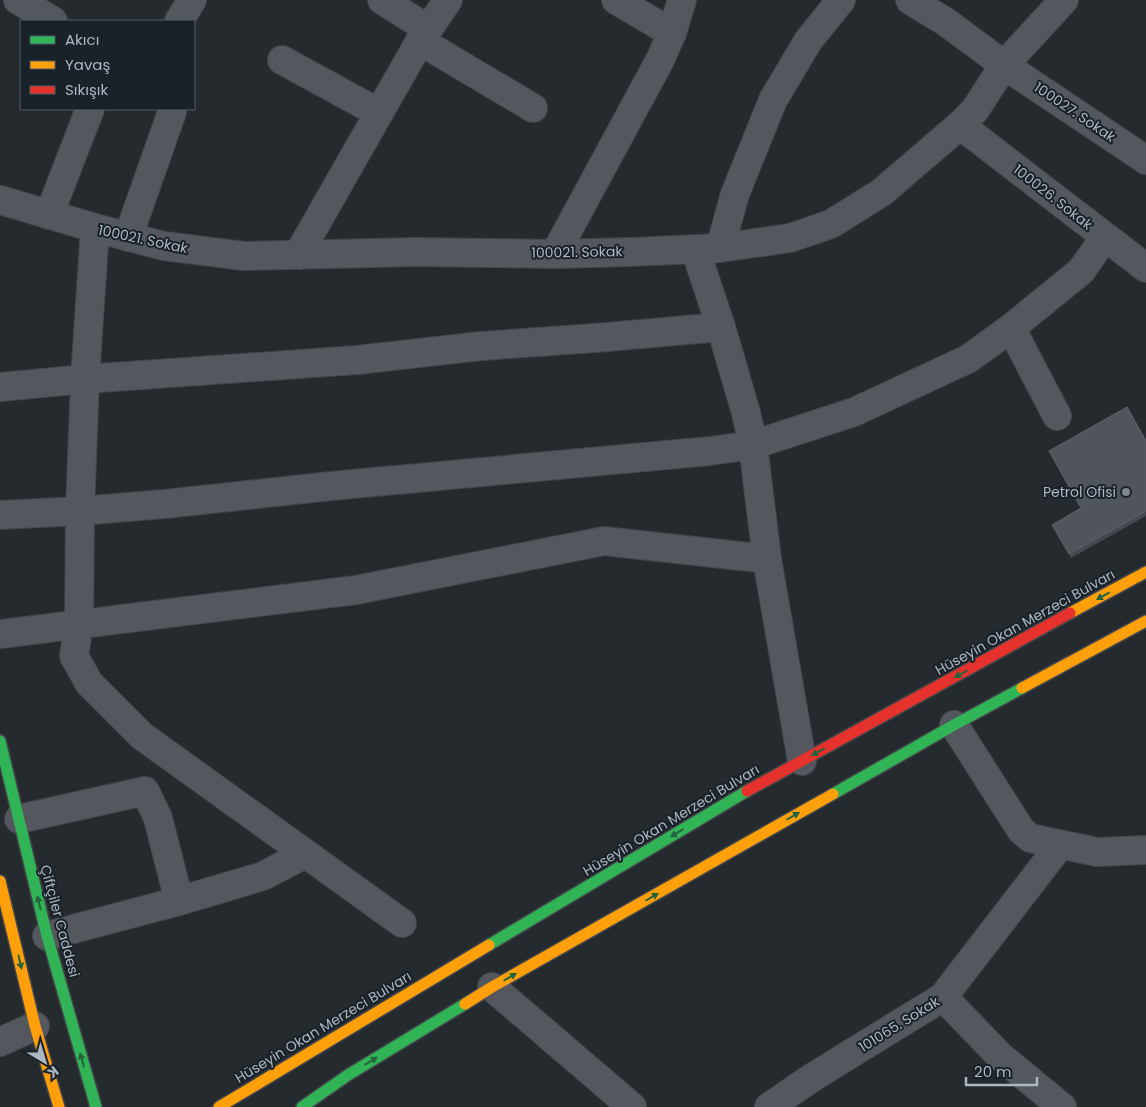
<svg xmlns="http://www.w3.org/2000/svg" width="1146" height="1107" viewBox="0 0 1146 1107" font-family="Poppins,sans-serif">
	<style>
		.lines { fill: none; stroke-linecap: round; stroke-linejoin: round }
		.street-casing { stroke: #42464a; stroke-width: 30 }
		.fast-casing { stroke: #42464a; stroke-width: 14 }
		.slow-casing { stroke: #42464a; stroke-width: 14 }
		.jam-casing { stroke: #42464a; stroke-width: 14 }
		.street { stroke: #54585e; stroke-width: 28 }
		.fast { stroke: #30b455; stroke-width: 11 }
		.slow { stroke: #ff9f0a; stroke-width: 11 }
		.jam { stroke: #e5322d; stroke-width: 11 }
		.wall { fill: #45494f }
		.building { fill: #50555b; stroke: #5f646b }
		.oneway { fill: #23633d }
		.poi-dot { fill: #7d868f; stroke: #192129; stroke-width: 2 }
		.labels { text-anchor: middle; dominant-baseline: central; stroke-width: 4; stroke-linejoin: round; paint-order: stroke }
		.street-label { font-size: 14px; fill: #adb7c2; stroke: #192129 }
		.poi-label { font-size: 14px; fill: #adb7c2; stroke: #192129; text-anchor: end }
	</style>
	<rect width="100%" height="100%" fill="#252a2f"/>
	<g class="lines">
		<defs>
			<g id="street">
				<path d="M 18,0 L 53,21"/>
				<path d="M 382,0 L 428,29"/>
				<path d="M 910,0 L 946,22 L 1004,65 L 1146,160"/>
				<path d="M 179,21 L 192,0"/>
				<path d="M 672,33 L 682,0"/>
				<path d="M 420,41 L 533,108"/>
				<path d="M 282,60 L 379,113"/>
				<path d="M 960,125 L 1146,268"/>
				<path d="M 0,200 L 95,228 L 164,246 L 244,256 L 415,252 L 555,254 L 631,252 L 720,248 L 790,238 L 831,224 L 882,192 L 960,125 L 975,110 L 1004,65 L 1064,0"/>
				<path d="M 49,215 L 90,109"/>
				<path d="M 95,228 L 85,379 L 80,511 L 79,624 L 74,656 L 89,683 L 142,736 L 402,923"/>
				<path d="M 128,237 L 172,112 L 172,109"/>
				<path d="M 720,248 L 735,194 L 773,100 L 808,41 L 841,0"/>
				<path d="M 695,249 L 721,327 L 746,413 L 753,445 L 767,559 L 802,761"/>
				<path d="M 555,254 L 660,60 L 672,33 L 616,0"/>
				<path d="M 298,255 L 420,41 L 448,0"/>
				<path d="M 1011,328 L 1057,416"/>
				<path d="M 0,387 L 85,379 L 357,360 L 481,346 L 595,338 L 721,327"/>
				<path d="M 0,515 L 80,511 L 165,504 L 331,486 L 710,451 L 753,445 L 854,412 L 968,359 L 1011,328 L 1081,271 L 1105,237"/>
				<path d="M 0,634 L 356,590 L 604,541 L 767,559"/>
				<path d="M 954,725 L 1021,830 L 1030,838 L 1097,852 L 1146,850"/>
				<path d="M 19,819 L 145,791 L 158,818 L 179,901"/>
				<path d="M 47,936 L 179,901 L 263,876 L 305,854"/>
				<path d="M 492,987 L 632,1107"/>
				<path d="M 943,997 L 1000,1056 L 1062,1107"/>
				<path d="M 0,1042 L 35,1026"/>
				<path d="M 769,1107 L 813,1077 L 943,997 L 1060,845"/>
			</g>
			<g id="fast">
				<path d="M 0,741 L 47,936 L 96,1107"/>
				<path d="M 833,794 L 954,725 L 1022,688"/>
				<path d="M 489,945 L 747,791"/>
				<path d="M 302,1107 L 348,1075 L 465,1004"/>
			</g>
			<g id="slow">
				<path d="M 1070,613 L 1146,572"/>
				<path d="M 1022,688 L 1146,621"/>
				<path d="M 0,881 L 35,1026 L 59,1107"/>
				<path d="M 465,1004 L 492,987 L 833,794"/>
				<path d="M 219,1107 L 489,945"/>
			</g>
			<path id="jam" d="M 747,791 L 1070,613"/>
		</defs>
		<use href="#street" class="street-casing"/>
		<use href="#fast" class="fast-casing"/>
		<use href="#slow" class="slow-casing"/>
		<use href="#jam" class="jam-casing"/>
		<use href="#street" class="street"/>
		<use href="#fast" class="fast"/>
		<use href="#slow" class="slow"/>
		<use href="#jam" class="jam"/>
	</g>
	<path class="wall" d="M 1127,407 L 1146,440 L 1146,516 L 1071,558 L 1069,554 L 1081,508 Z"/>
	<path class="building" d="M 1127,407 L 1146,441 L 1146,511 L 1069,554 L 1052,525 L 1081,508 L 1049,451 Z"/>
	<defs><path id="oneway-solid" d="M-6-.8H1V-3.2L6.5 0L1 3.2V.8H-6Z" transform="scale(1.25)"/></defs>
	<g class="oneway">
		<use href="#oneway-solid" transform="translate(1103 596) rotate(151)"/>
		<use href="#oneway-solid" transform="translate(961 674) rotate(151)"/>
		<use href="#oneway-solid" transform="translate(818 752) rotate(151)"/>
		<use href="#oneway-solid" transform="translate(793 816) rotate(-30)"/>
		<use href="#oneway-solid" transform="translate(677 833) rotate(149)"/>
		<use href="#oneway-solid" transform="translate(652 897) rotate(-30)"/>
		<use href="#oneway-solid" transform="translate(39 903) rotate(-104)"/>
		<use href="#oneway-solid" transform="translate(20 962) rotate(77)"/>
		<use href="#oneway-solid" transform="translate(510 977) rotate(-30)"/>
		<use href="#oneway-solid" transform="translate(82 1060) rotate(-106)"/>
		<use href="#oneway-solid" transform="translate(371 1061) rotate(-31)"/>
	</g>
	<circle class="poi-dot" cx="1126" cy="492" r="5"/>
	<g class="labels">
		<g class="street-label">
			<text transform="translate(1075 112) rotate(34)">100027. Sokak</text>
			<text transform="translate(1053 197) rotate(38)">100026. Sokak</text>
			<text transform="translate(143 239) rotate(12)">100021. Sokak</text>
			<text transform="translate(577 252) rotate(-1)">100021. Sokak</text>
			<text transform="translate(1025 622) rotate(-29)">Hüseyin Okan Merzeci Bulvarı</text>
			<text transform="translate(671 820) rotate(-31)">Hüseyin Okan Merzeci Bulvarı</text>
			<text transform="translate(60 921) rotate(75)">Çiftçiler Caddesi</text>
			<text transform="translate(899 1024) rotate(-32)">101065. Sokak</text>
			<text transform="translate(323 1027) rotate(-31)">Hüseyin Okan Merzeci Bulvarı</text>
		</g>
		<g class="poi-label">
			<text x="1116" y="492">Petrol Ofisi</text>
		</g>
	</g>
	<rect x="20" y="20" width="175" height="90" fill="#192129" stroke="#545d66"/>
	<rect x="30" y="36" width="25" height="8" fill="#30b455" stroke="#545d66"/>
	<text x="65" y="45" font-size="15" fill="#adb7c2">Akıcı</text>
	<rect x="30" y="61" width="25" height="8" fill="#ff9f0a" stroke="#545d66"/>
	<text x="65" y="70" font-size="15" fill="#adb7c2">Yavaş</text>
	<rect x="30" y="86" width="25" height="8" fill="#e5322d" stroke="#545d66"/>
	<text x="65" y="95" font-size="15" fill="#adb7c2">Sıkışık</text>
	<g transform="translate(45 1062) rotate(142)" stroke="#192129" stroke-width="4" paint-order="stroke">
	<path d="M0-4L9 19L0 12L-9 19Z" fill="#adb7c2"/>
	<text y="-8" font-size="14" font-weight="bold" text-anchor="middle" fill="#adb7c2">K</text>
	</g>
	<path d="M966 1077v8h71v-8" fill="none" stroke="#adb7c2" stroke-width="2.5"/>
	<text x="974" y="1077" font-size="15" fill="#adb7c2" stroke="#192129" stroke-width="4" paint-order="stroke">20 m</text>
</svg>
